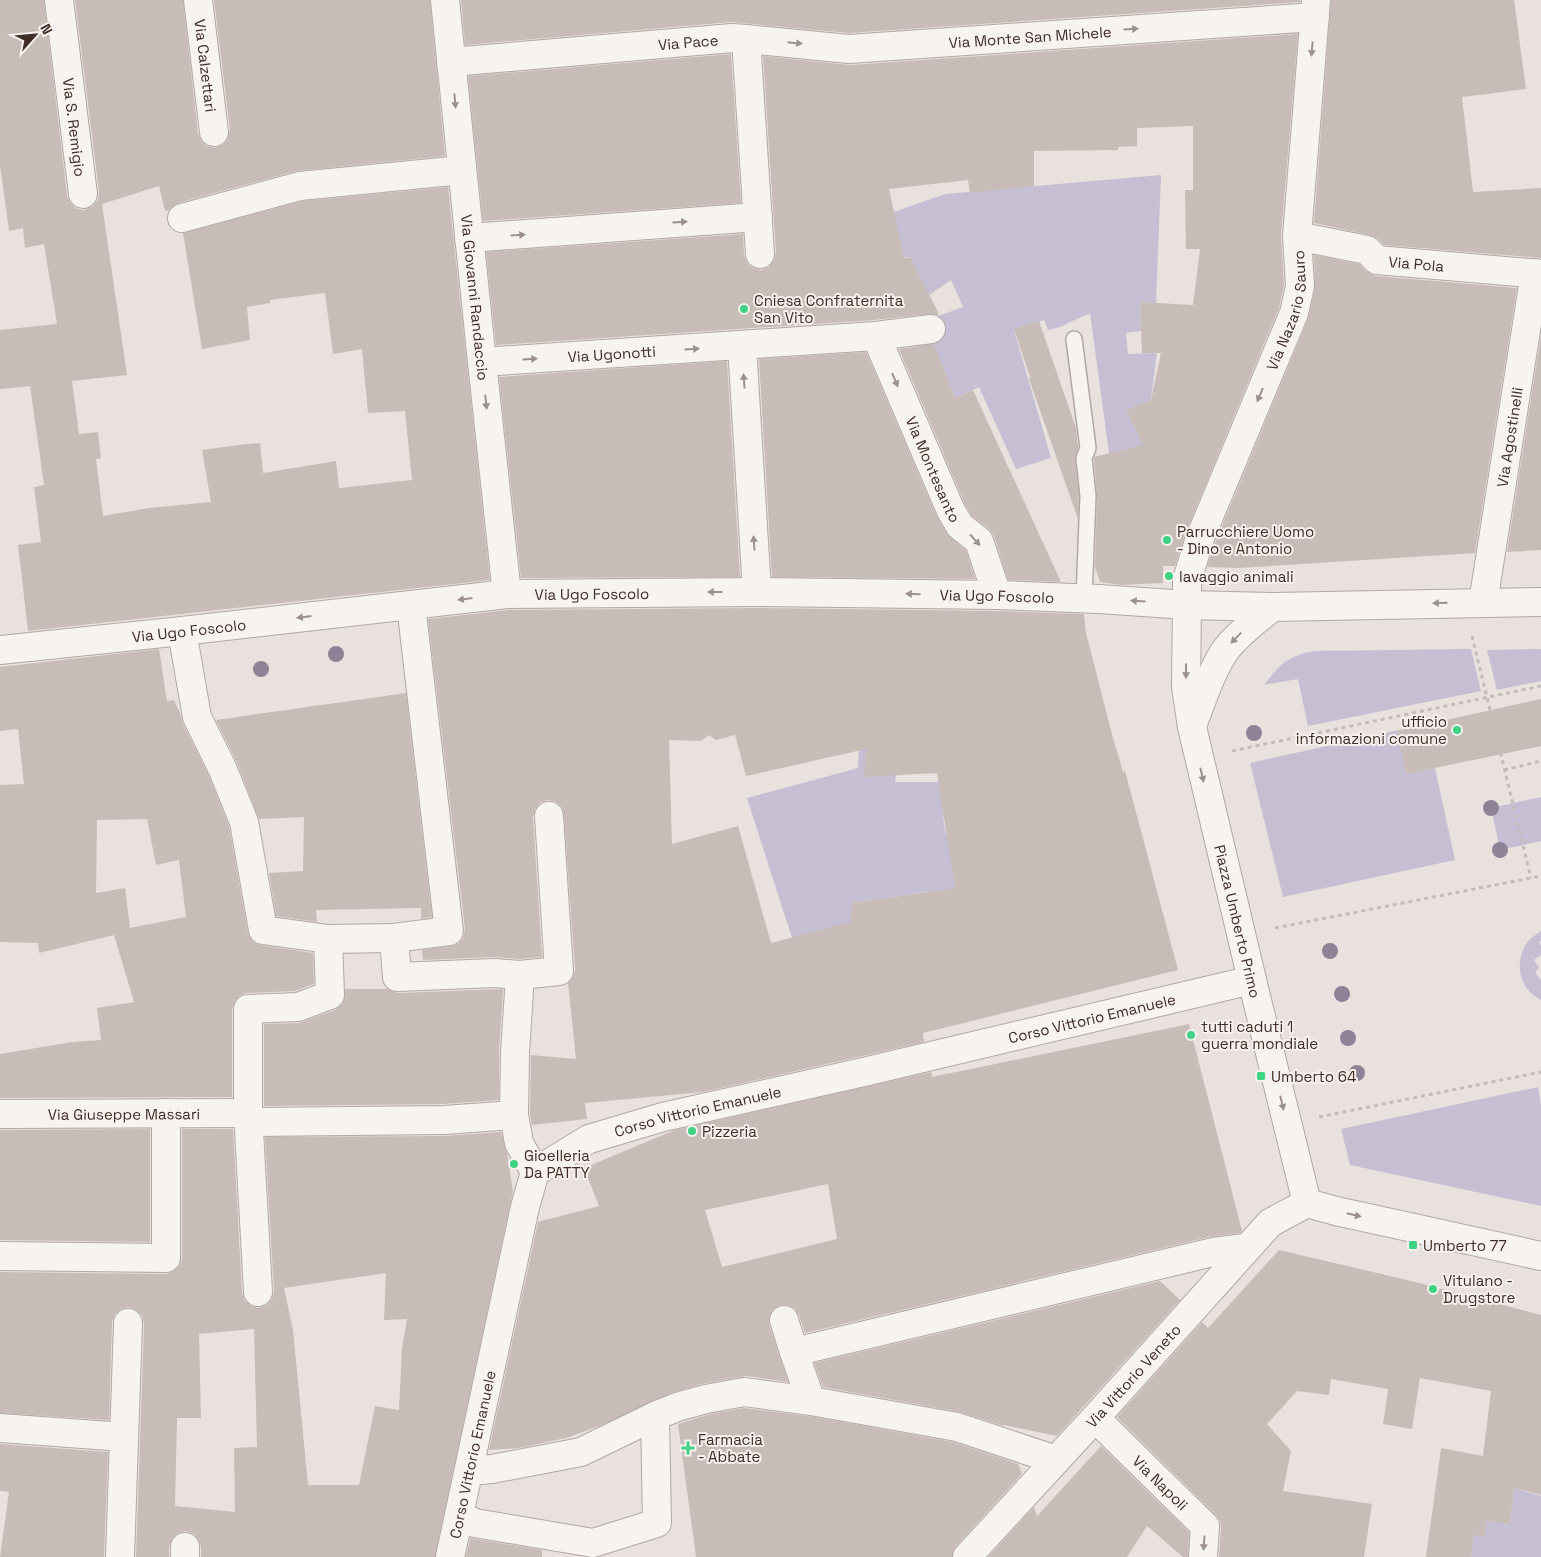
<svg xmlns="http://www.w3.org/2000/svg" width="1541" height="1557" viewBox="0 0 1541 1557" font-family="'Space Grotesk',sans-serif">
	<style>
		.green { fill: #c6bfd3 }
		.building { fill: #c8bcb8; fill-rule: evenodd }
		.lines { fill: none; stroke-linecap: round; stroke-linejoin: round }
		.service-casing { stroke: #b2a7a3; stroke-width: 18 }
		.minor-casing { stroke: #b2a7a3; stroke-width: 30 }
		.tertiary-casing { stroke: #b2a7a3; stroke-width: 30 }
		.path { stroke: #c4bcb8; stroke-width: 3; stroke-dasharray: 4 4; stroke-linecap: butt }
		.service { stroke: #f7f3f1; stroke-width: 15 }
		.minor { stroke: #f7f3f1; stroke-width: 28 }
		.tertiary { stroke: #f7f3f1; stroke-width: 28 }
		.tree { fill: #8e8296 }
		.oneway { fill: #9c908c }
		.poi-dot { fill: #3fd285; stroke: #f6f0ee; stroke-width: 2 }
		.labels { text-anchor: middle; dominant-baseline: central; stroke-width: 4; stroke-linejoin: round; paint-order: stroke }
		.street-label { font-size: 15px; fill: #402d27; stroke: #f6f0ee }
		.poi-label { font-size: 15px; fill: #402d27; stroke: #f6f0ee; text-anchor: start }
	</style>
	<rect width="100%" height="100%" fill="#e8e1de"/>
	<g class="green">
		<path d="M 1161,175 L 1156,303 L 1140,302 L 1141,331 L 1126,333 L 1128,354 L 1157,353 L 1151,400 L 1126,410 L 1147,452 L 1109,453 L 1090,313 L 1060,327 L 1048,330 L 1044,320 L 1014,330 L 1051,458 L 1016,469 L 979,387 L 955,398 L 941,362 L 928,367 L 918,344 L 944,334 L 938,316 L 963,307 L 951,280 L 929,295 L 910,257 L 886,257 L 888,214 L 945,194 Z"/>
		<path d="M 1471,649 L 1481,691 L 1308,726 L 1298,679 L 1264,685 C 1280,664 1288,656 1314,651 Z"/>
		<path d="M 1541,649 L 1541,681 L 1497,690 L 1487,650 Z"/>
		<path d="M 1403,729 L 1397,731 L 1406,774 L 1435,768 L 1455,860 L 1283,897 L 1250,763 Z"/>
		<path d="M 859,737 L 898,762 L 895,782 L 946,782 L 953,815 L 943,817 L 946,835 L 985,828 L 972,872 L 953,875 L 956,895 L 926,892 L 852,903 L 858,939 L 792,938 L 747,798 L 858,768 Z"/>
		<path d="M 1541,797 L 1541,841 L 1500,850 L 1491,808 Z"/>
		<path d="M 1541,931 L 1541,941 L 1539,942 L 1541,946 L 1541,955 L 1534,960 L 1539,968 L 1536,971 L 1536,974 L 1541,980 L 1541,1000 C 1518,989 1513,960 1529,940 C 1532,937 1537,934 1541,931 Z"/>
		<path d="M 1538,1087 L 1541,1106 L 1541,1206 L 1350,1165 L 1341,1129 Z"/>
		<path d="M 1514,1488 L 1541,1496 L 1541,1557 L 1471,1557 L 1474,1535 L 1485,1536 L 1486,1521 L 1510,1524 Z"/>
	</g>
	<g class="building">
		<path d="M 0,0 L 44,0 L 67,196 L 71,204 L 77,209 L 84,210 L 93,206 L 98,200 L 99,192 L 75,0 L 183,0 L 198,134 L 202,142 L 207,146 L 215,148 L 224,144 L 228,138 L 230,130 L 214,0 L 430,0 L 445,156 L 296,171 L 178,203 L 169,210 L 165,211 L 159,186 L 102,204 L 127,375 L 72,381 L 79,434 L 98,432 L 101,458 L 96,459 L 103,516 L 149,508 L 211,502 L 202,450 L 238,445 L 260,443 L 263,473 L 336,461 L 339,488 L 412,480 L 405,411 L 368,413 L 362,349 L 333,354 L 325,293 L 270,300 L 270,303 L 247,307 L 250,340 L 202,349 L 183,233 L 303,201 L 448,187 L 490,580 L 28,631 L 18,545 L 41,542 L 34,487 L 44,485 L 30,386 L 0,389 L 0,330 L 57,324 L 44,244 L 25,248 L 23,228 L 9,231 L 0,165 Z"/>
		<path d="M 461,0 L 1300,0 L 1300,2 L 849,33 L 731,22 L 465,45 Z"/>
		<path d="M 1331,0 L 1514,0 L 1526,89 L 1462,97 L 1473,192 L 1541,188 L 1541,258 L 1384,245 L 1378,239 L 1370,235 L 1314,223 Z"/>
		<path d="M 1298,34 L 1281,235 L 1284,285 L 1279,308 L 1186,532 L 1175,566 L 1163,566 L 1163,583 L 1122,585 L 1100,582 L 1095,567 L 1097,496 L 1094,459 L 1094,457 L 1143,445 L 1126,410 L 1151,400 L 1161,353 L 1142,353 L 1140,302 L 1193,305 L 1200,249 L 1186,249 L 1185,190 L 1193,190 L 1193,126 L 1137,128 L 1137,146 L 1118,147 L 1118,150 L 1034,151 L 1034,186 L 970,193 L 968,180 L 889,189 L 904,258 L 910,257 L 939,314 L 938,315 L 929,314 L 874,320 L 496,345 L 486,252 L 743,234 L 744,255 L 747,263 L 753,268 L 761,270 L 769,267 L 774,260 L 776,253 L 763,56 L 850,65 Z"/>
		<path d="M 731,54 L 741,203 L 483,221 L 468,76 Z"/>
		<path d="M 1314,255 L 1359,264 L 1366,271 L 1376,276 L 1517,288 L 1475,553 L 1239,568 L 1207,567 L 1215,543 L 1308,319 L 1315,289 Z"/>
		<path d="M 1039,321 L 1076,428 L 1078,447 L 1075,459 L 1079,496 L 1078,519 L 1029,379 L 1030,377 L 1014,329 Z"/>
		<path d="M 1541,335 L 1541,550 L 1507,552 Z"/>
		<path d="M 934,344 L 955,398 L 973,390 L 1061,582 L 1008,580 L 994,536 L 989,529 L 972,516 L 965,504 L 899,349 Z"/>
		<path d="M 866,352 L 937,517 L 947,534 L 966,550 L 975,579 L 772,577 L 759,359 Z"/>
		<path d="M 727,361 L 740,577 L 521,578 L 499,377 Z"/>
		<path d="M 757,608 L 997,611 L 1084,614 L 1086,633 L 1113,738 L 1123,772 L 1125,771 L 1178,970 L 923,1033 L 924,1042 L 703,1092 L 585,1103 L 587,1119 L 532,1125 L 530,1114 L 531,1055 L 576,1059 L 568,983 L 573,977 L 575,970 L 564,815 L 562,807 L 556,802 L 548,800 L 540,803 L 535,809 L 533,817 L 542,957 L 520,959 L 494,957 L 423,960 L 422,950 L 451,946 L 458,944 L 463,938 L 465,929 L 428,619 L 508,610 ZM 709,735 L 716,740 L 735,735 L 746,776 L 866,749 L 864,777 L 937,773 L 955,888 L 852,903 L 850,922 L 771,943 L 738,826 L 672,844 L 669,740 L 701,741 Z"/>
		<path d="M 159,649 L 167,701 L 174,700 L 180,713 L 183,724 L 209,776 L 229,826 L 248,933 L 253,942 L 260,945 L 313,953 L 314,984 L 295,991 L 247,993 L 239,996 L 235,1001 L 232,1009 L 232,1097 L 0,1098 L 0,1054 L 73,1042 L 101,1040 L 97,1008 L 134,1002 L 114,935 L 39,953 L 38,943 L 0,942 L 0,785 L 24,784 L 18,729 L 0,731 L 0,667 ZM 147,819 L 156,865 L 179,860 L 186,917 L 130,928 L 125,888 L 96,893 L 97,820 Z"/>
		<path d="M 406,693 L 432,917 L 421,919 L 421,908 L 316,910 L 317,922 L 276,916 L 269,873 L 303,871 L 304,817 L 259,819 L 237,763 L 216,720 Z"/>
		<path d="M 1541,699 L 1541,746 L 1406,774 L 1397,731 Z"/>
		<path d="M 345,989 L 388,989 L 398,993 L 503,989 L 499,1052 L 499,1100 L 443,1104 L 264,1106 L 264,1024 L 299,1023 L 335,1010 L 343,1003 Z"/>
		<path d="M 1189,1024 L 1242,1231 L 1240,1233 L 1209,1237 L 805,1333 L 799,1315 L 795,1309 L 788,1305 L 780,1305 L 772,1310 L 769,1317 L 769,1324 L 788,1382 L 746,1376 L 702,1384 L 671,1393 L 602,1425 L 566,1438 L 519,1448 L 489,1450 L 538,1222 L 599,1206 L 584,1168 L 675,1130 L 931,1072 L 932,1077 ZM 828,1184 L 837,1239 L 722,1267 L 705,1210 Z"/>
		<path d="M 150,1129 L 150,1242 L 0,1240 L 0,1130 Z"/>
		<path d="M 182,1129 L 233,1129 L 242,1293 L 245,1301 L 251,1306 L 258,1308 L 267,1305 L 272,1299 L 274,1291 L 265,1137 L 444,1136 L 501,1132 L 507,1153 L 513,1191 L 435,1557 L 201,1557 L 201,1547 L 198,1539 L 192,1533 L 185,1531 L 178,1533 L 172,1539 L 169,1547 L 169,1557 L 136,1557 L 144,1324 L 142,1315 L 136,1310 L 129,1307 L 121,1309 L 115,1314 L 112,1322 L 109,1420 L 0,1413 L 0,1272 L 166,1274 L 174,1271 L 180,1265 L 182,1258 ZM 386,1273 L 384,1320 L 407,1319 L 402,1348 L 399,1410 L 375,1406 L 359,1485 L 308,1485 L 293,1330 L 284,1288 ZM 254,1329 L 257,1447 L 234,1448 L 235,1512 L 175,1506 L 177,1418 L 201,1418 L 199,1334 Z"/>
		<path d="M 1279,1250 L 1407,1280 L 1541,1315 L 1541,1495 L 1514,1488 L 1510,1524 L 1486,1521 L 1485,1537 L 1474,1535 L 1471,1557 L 1426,1557 L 1441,1448 L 1483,1456 L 1491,1391 L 1420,1378 L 1412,1429 L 1383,1424 L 1388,1389 L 1331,1379 L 1329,1395 L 1297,1391 L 1267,1424 L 1291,1451 L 1283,1491 L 1372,1504 L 1364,1557 L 1219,1557 L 1221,1527 L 1220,1521 L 1216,1515 L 1117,1417 L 1202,1322 L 1208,1328 Z"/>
		<path d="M 1160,1281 L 1180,1300 L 1057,1436 L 1004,1425 L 1004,1426 L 960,1412 L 823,1387 L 814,1363 Z"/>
		<path d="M 744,1408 L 809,1416 L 953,1442 L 1018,1464 L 1022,1474 L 956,1546 L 952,1557 L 696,1557 L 678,1424 L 710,1414 Z"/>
		<path d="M 0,1444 L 108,1452 L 104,1557 L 0,1557 L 9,1492 L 0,1491 Z"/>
		<path d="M 1101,1446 L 1189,1532 L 1188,1557 L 1183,1557 L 1147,1526 L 1127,1557 L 988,1557 L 1034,1507 L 1037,1516 Z"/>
		<path d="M 470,1538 L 542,1550 L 542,1557 L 466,1557 Z"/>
	</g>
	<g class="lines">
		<defs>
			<path id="service" d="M 1074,339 L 1088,448 L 1084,458 L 1088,496 L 1084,599"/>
			<g id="minor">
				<path id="s1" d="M 59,0 L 83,194"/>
				<path id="s2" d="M 198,0 L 214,132"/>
				<path id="s3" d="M 445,0 L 482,362 L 507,594"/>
				<path id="s4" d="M 746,39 L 849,49 L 1315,17"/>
				<path id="s5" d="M 451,62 L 732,38 L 746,39 L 760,254"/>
				<path d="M 182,218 L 300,186 L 462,170"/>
				<path id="s6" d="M 1297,236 L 1367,250 L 1377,260 L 1541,274"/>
				<path d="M 469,238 L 758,217"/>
				<path id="s7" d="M 876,336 L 951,511 L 960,526 L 979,541 L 997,595"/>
				<path d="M 742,345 L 757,592"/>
				<path id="s8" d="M 482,362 L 876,336 L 931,329"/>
				<path id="s9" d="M 1483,603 L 1535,273"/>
				<path id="s10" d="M 1187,605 L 1187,580 L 1200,538 L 1294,313 L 1300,286 L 1297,236 L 1316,0"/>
				<path d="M 182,631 L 197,717 L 223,770 L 244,822 L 263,930 L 328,939 L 330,995 L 298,1007 L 248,1009 L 248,1113 L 258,1292"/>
				<path d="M 394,938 L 397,977 L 495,973 L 520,975 L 515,1053 L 514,1115 L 519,1143 L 535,1172"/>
				<path d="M 328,939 L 394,938 L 449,931 L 411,605"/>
				<path d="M 520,975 L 559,971 L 549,816"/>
				<path id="s11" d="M 0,1114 L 248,1113"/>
				<path d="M 249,1122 L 444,1120 L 514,1115"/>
				<path d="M 0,1256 L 166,1258 L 166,1113"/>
				<path d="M 784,1320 L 794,1352"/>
				<path d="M 811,1401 L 957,1427 L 1056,1460"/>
				<path id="s12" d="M 1095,1418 L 1205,1526 L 1203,1557"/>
				<path d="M 0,1428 L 124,1437"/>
				<path d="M 469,1471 L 492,1469 L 581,1452 L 655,1416 L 677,1407 L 706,1399 L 744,1392 L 811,1401 L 794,1352 L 1213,1252 L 1246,1248"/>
				<path d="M 459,1515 L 475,1523 L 593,1543 L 657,1523 L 655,1416"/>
				<path d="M 120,1557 L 128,1323"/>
				<path d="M 185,1557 L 185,1547"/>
				<path id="s13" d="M 450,1557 L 525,1207 L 535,1172 L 589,1139 L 663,1117 L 868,1071 L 1252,980"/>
			</g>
			<g id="tertiary">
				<path id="s14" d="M 1187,605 L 1186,687 L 1192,727 L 1252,980 L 1307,1203"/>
				<path id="s15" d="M 0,650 L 182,631 L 507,594 L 757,592 L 997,595 L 1099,599 L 1187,605 L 1273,607 L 1541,602"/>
				<path d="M 1192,726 C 1201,703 1212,668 1227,648 C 1240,632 1257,619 1273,607"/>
				<path d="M 1307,1203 L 1336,1211 L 1541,1256"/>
				<path id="s16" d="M 967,1557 L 1095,1418 L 1270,1223 L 1307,1203"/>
			</g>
		</defs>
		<use href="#service" class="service-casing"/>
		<use href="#minor" class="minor-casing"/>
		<use href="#tertiary" class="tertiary-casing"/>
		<g class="path">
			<path d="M 1472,636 L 1531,878"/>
			<path d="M 1232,751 L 1541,686"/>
			<path d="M 1504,770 L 1541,761"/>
			<path d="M 1275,928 L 1541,876"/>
			<path d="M 1319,1117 L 1541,1072"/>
		</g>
		<use href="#service" class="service"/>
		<use href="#minor" class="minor"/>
		<use href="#tertiary" class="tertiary"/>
	</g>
	<g class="tree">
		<circle cx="336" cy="654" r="8"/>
		<circle cx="261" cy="669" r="8"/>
		<circle cx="1254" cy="733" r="8"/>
		<circle cx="1491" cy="808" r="8"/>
		<circle cx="1500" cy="850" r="8"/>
		<circle cx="1330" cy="951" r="8"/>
		<circle cx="1342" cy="994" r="8"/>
		<circle cx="1348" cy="1038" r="8"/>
		<circle cx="1357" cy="1073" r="8"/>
	</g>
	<defs><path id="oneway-solid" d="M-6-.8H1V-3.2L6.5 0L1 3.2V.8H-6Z" transform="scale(1.25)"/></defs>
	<g class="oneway">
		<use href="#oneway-solid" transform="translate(1131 29) rotate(-4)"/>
		<use href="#oneway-solid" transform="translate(795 43) rotate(6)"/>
		<use href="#oneway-solid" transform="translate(1312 49) rotate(95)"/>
		<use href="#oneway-solid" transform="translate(455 101) rotate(85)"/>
		<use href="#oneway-solid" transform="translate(680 222) rotate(-4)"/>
		<use href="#oneway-solid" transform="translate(518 235) rotate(-4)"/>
		<use href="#oneway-solid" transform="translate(692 349) rotate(-4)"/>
		<use href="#oneway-solid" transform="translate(530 359) rotate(-4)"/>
		<use href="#oneway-solid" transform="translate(895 380) rotate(67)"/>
		<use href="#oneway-solid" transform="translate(744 381) rotate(-94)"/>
		<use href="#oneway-solid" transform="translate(1260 395) rotate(113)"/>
		<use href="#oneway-solid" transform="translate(486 402) rotate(84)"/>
		<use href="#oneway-solid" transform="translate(975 540) rotate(48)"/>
		<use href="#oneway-solid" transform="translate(754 543) rotate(-94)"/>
		<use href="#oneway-solid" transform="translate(715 592) rotate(180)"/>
		<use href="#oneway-solid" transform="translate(913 594) rotate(-179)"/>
		<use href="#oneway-solid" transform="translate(465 599) rotate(173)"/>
		<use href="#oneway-solid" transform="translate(1138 601) rotate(-176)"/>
		<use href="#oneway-solid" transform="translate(1440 603) rotate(179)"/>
		<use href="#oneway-solid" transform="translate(304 617) rotate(173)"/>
		<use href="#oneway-solid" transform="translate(1236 638) rotate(134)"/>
		<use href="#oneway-solid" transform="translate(1186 671) rotate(90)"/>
		<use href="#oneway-solid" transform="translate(1202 775) rotate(77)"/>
		<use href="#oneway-solid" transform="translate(1282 1103) rotate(76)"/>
		<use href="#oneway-solid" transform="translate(1354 1215) rotate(13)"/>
		<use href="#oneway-solid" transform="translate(1204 1543) rotate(94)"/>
	</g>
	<g class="poi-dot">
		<circle cx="744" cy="309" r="5"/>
		<circle cx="1167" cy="540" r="5"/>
		<circle cx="1169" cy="576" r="5"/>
		<circle cx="1457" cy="730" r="5"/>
		<circle cx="1191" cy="1035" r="5"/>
		<rect x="1256" y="1071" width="10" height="10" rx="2.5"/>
		<circle cx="692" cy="1131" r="5"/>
		<circle cx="514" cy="1164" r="5"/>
		<rect x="1408" y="1240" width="10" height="10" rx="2.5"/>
		<circle cx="1433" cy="1289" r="5"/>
		<path d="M685.5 1440.5h5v5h5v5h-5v5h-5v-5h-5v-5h5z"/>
	</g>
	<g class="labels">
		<g class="street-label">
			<text stroke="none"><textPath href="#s4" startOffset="285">Via Monte San Michele</textPath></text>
			<text stroke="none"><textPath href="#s5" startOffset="238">Via Pace</textPath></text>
			<text stroke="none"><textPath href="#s2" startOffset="66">Via Calzettari</textPath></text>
			<text stroke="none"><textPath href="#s1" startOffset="128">Via S. Remigio</textPath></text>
			<text stroke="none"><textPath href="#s6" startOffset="125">Via Pola</textPath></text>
			<text stroke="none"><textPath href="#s3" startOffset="299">Via Giovanni Randaccio</textPath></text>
			<text stroke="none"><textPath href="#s10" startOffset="314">Via Nazario Sauro</textPath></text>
			<text stroke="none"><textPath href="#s8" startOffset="130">Via Ugonotti</textPath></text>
			<text stroke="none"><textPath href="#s9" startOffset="168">Via Agostinelli</textPath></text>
			<text stroke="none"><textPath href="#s7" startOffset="145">Via Montesanto</textPath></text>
			<text stroke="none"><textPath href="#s15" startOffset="595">Via Ugo Foscolo</textPath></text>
			<text stroke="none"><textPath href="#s15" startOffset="1000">Via Ugo Foscolo</textPath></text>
			<text stroke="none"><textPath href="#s15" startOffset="190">Via Ugo Foscolo</textPath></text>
			<text stroke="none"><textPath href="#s14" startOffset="322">Piazza Umberto Primo</textPath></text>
			<text stroke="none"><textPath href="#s13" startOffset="975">Corso Vittorio Emanuele</textPath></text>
			<text stroke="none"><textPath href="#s13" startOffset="570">Corso Vittorio Emanuele</textPath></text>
			<text stroke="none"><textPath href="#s11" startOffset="124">Via Giuseppe Massari</textPath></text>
			<text stroke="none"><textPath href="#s16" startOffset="246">Via Vittorio Veneto</textPath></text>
			<text stroke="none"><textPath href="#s13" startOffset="105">Corso Vittorio Emanuele</textPath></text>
			<text stroke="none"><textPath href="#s12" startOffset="92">Via Napoli</textPath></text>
		</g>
		<g class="poi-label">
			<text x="754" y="300">Cniesa Confraternita<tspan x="754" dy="17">San Vito</tspan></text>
			<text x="1177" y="531">Parrucchiere Uomo<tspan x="1177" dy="17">- Dino e Antonio</tspan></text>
			<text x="1179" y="576">lavaggio animali</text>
			<text x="1447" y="721" text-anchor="end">ufficio<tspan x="1447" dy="17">informazioni comune</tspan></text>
			<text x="1201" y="1026">tutti caduti 1<tspan x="1201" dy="17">guerra mondiale</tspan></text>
			<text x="1271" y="1076">Umberto 64</text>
			<text x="702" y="1131">Pizzeria</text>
			<text x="524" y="1155">Gioelleria<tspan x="524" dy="17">Da PATTY</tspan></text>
			<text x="1423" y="1245">Umberto 77</text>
			<text x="1443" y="1280">Vitulano -<tspan x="1443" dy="17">Drugstore</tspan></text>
			<text x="698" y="1439">Farmacia<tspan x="698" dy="17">- Abbate</tspan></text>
		</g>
	</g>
	<g transform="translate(35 35) rotate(63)" stroke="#f6f0ee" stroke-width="4" paint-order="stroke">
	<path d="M0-4L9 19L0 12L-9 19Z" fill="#402d27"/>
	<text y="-8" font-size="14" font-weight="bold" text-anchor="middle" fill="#402d27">N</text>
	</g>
</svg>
